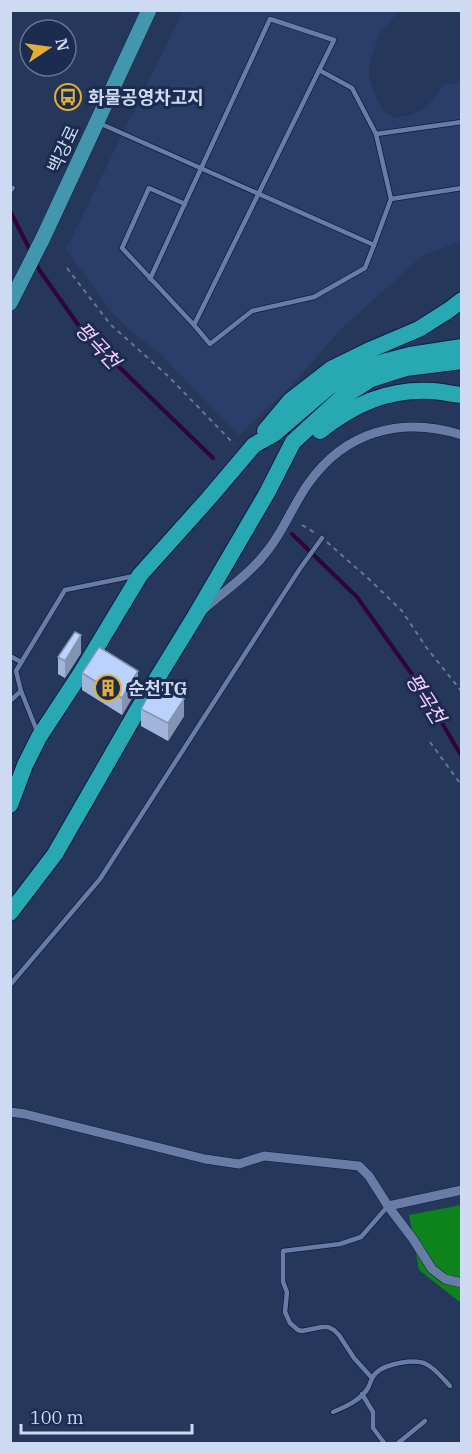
<svg xmlns="http://www.w3.org/2000/svg" width="472" height="1454" viewBox="0 0 472 1454" font-family="'IBM Plex Serif','Noto Sans KR',serif">
	<style>
		.built { fill: #2a3e69 }
		.forest { fill: #0e821c }
		.lines { fill: none; stroke-linecap: round; stroke-linejoin: round }
		.stream { stroke: #310336; stroke-width: 4 }
		.lane-casing { stroke: #0e1d3f; stroke-width: 6 }
		.street-casing { stroke: #0e1d3f; stroke-width: 10 }
		.primary-casing { stroke: #0e1d3f; stroke-width: 16 }
		.highway-casing { stroke: #0e1d3f; stroke-width: 18 }
		.path { stroke: #667695; stroke-width: 2; stroke-dasharray: 4.5 4.5; stroke-linecap: butt }
		.lane { stroke: #687ca6; stroke-width: 4.5 }
		.street { stroke: #687ca6; stroke-width: 9 }
		.primary { stroke: #4296ae; stroke-width: 15 }
		.highway { stroke: #28a8b3; stroke-width: 16 }
		.wall { fill: #a1b5da }
		.shaded-wall { fill: #8393b2 }
		.building { fill: #bbd2fe; stroke: #8393b2; stroke-width: 1.5 }
		.labels { text-anchor: middle; dominant-baseline: central; stroke-width: 6; stroke-linejoin: round; paint-order: stroke }
		.poi-label { font-size: 18px; font-weight: bold; fill: #cedaf1; stroke: #1c2c50; text-anchor: start }
		.street-label { font-size: 18px; fill: #cedaf1; stroke: #1c2c50 }
		.water-label { font-size: 20px; font-style: italic; fill: #f9cdfc; stroke: #1c2c50 }
	</style>
	<rect width="100%" height="100%" fill="#25375b"/>
	<path class="built" d="M 183,11 L 399,11 L 379,34 L 369,66 L 369,77 L 377,100 L 383,111 L 393,117 L 408,116 L 426,108 L 444,85 L 461,82 L 461,241 L 422,256 L 341,329 L 292,385 L 239,435 L 160,354 L 132,332 L 113,314 L 66,249 Z"/>
	<path class="forest" d="M 461,1205 L 461,1303 L 419,1270 L 409,1215 Z"/>
	<g class="lines">
		<g class="stream">
			<path d="M 10,211 L 31,252"/>
			<path d="M 35,262 L 40,271 L 84,333 L 213,458"/>
			<path d="M 292,534 L 357,597 L 421,687 L 462,757"/>
		</g>
		<defs>
			<g id="lane">
				<path d="M 10,13 L 11,10"/>
				<path d="M 99,123 L 374,245"/>
				<path d="M 376,134 L 462,122"/>
				<path d="M 10,191 L 13,188"/>
				<path d="M 391,199 L 462,188"/>
				<path d="M 150,279 L 270,19 L 334,40 L 194,325 L 122,248 L 149,188 L 185,204"/>
				<path d="M 194,325 L 210,344 L 252,311 L 314,297 L 365,268 L 374,245 L 391,199 L 376,134 L 352,88 L 319,70"/>
				<path d="M 10,656 L 21,662"/>
				<path d="M 10,701 L 21,691"/>
				<path d="M 37,731 L 21,691 L 16,671 L 65,590 L 134,576"/>
				<path d="M 10,985 L 100,879 L 299,570 L 322,538"/>
				<path d="M 372,1378 L 354,1358 L 339,1335 L 334,1330 L 328,1327 L 322,1327 L 302,1331 L 298,1330 L 290,1323 L 285,1312 L 287,1292 L 283,1282 L 283,1251 L 340,1244 L 361,1237 L 388,1206"/>
				<path d="M 362,1394 L 373,1412 L 373,1428 L 385,1444"/>
				<path d="M 333,1412 C 345,1407 361,1400 368,1388 C 371,1382 371,1377 377,1372 C 386,1364 415,1358 426,1364 C 435,1368 443,1379 450,1386"/>
				<path d="M 397,1444 L 425,1421"/>
			</g>
			<g id="street">
				<path d="M 204,609 C 226,590 251,573 268,550 C 284,530 293,505 308,484 C 345,431 401,416 462,435"/>
				<path d="M 10,1112 L 25,1114 L 205,1159 L 239,1164 L 264,1156 L 359,1166 L 369,1176 L 388,1206"/>
				<path d="M 462,1190 L 388,1206 L 413,1239 L 432,1269 L 445,1279 L 462,1283"/>
			</g>
			<path id="primary" d="M 10,303 L 43,238 L 149,10"/>
			<g id="highway">
				<path d="M 265,431 L 291,400 L 331,369 L 372,349 L 419,329 L 449,310 L 462,300"/>
				<path d="M 320,431 C 354,404 389,388 433,391 C 443,392 452,394 462,395"/>
				<path d="M 10,805 L 25,765 L 39,737 L 81,673 L 140,575 L 209,498 L 254,445 L 274,434 L 329,387 L 368,366 L 410,355 L 462,347"/>
				<path d="M 10,913 L 55,854 L 137,711 L 194,618 L 267,493 L 293,442 L 340,399 L 371,379 L 406,368 L 462,361"/>
			</g>
		</defs>
		<use href="#lane" class="lane-casing"/>
		<use href="#street" class="street-casing"/>
		<use href="#primary" class="primary-casing"/>
		<use href="#highway" class="highway-casing"/>
		<g class="path">
			<path d="M 67,268 L 110,324 L 168,376 L 234,444"/>
			<path d="M 302,525 L 315,533"/>
			<path d="M 327,542 L 371,581 L 402,611 L 426,647 L 462,692"/>
			<path d="M 430,742 L 462,786"/>
		</g>
		<use href="#lane" class="lane"/>
		<use href="#street" class="street"/>
		<use href="#primary" class="primary"/>
		<use href="#highway" class="highway"/>
	</g>
	<g class="wall">
		<path d="M 81,653 L 65,678 L 58,674 L 58,657 Z"/>
		<path d="M 82,673 L 138,688 L 122,715 L 82,690 Z"/>
		<path d="M 141,709 L 184,716 L 168,741 L 141,726 Z"/>
	</g>
	<g class="shaded-wall">
		<path d="M 81,635 L 81,653 L 65,678 L 65,661 Z"/>
		<path d="M 138,671 L 138,688 L 122,715 L 122,698 Z"/>
		<path d="M 184,699 L 184,716 L 168,741 L 168,723 Z"/>
	</g>
	<g class="building">
		<path d="M 75,632 L 81,635 L 65,661 L 58,657 Z"/>
		<path d="M 99,647 L 138,671 L 122,698 L 82,673 Z"/>
		<path d="M 156,682 L 184,699 L 168,723 L 141,709 Z"/>
	</g>
	<defs>
		<symbol id="bus-ring" viewBox="-11 -11 22 22"><circle r="9.5" fill="#1c2c50" stroke="#e3ae34" stroke-width="1.5"/><path d="M-5-6H5V4H4V6H2V4H-2V6H-4V4H-5ZM-3.5-4V0h7V-4ZM-3.5 1.2v1.5H-2V1.2ZM2 1.2v1.5H3.5V1.2Z" fill="#e3ae34"/></symbol>
		<symbol id="building-ring" viewBox="-11 -11 22 22"><circle r="9.5" fill="#1c2c50" stroke="#e3ae34" stroke-width="1.5"/><path d="M-4-6H4V6H1V3H-1V6H-4ZM-2.5-4.3h1.7v1.8h-1.7ZM.8-4.3h1.7v1.8H.8ZM-2.5-1h1.7V.8h-1.7ZM.8-1h1.7V.8H.8Z" fill="#e3ae34"/></symbol>
	</defs>
	<g fill-rule="evenodd">
		<use href="#bus-ring" x="53" y="82" width="30" height="30"/>
		<use href="#building-ring" x="93" y="673" width="30" height="30"/>
	</g>
	<g class="labels">
		<g class="poi-label">
			<text x="88" y="97">화물공영차고지</text>
			<text x="128" y="688">순천TG</text>
		</g>
		<g class="street-label">
			<text transform="translate(63 149) rotate(-65)">백강로</text>
		</g>
		<g class="water-label">
			<text transform="translate(98 345) rotate(47)">평곡천</text>
			<text transform="translate(426 698) rotate(58)">평곡천</text>
		</g>
	</g>
	<rect width="472" height="1454" fill="none" stroke="#cedaf1" stroke-width="24"/>
	<g transform="translate(48 48) rotate(77)"><circle r="28" fill="#1c2c50" stroke="#637290" stroke-width="1.5"/>
	<path d="M0-4.5L10 22L0 15L-10 22Z" fill="#e3ae34"/>
	<text y="-9" font-size="16" font-weight="bold" text-anchor="middle" fill="#cedaf1">N</text>
	</g>
	<path d="M21 1424v9h171v-9" fill="none" stroke="#cedaf1" stroke-width="3"/>
	<text x="30" y="1424" font-size="18" fill="#cedaf1" stroke="#1c2c50" stroke-width="4.5" paint-order="stroke">100 m</text>
</svg>
